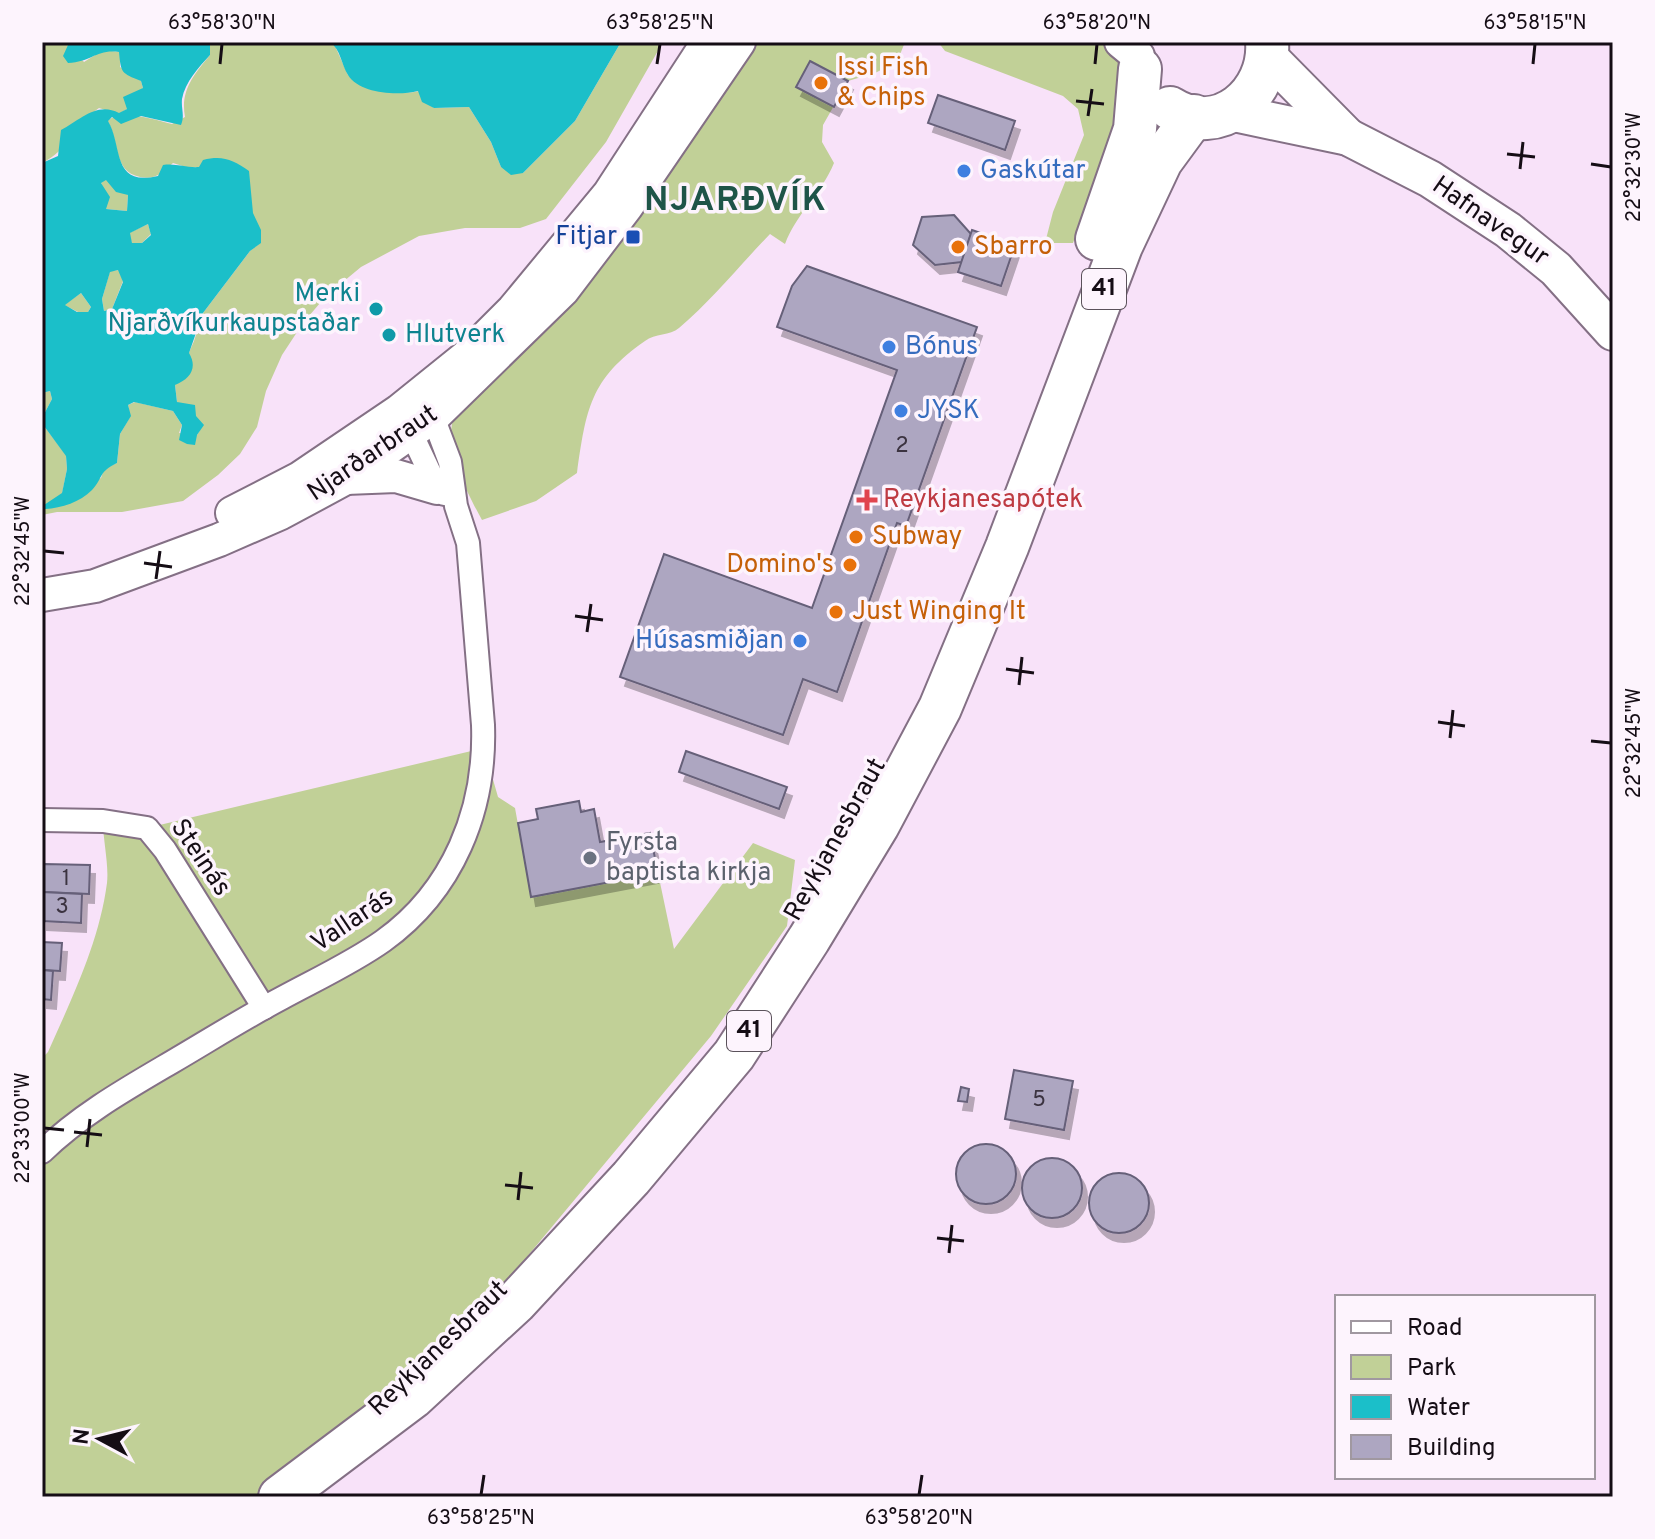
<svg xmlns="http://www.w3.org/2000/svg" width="1655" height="1539" viewBox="0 0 1655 1539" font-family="Overpass,sans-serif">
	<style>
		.green { fill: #c1d097 }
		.water { fill: #1bbfc9; fill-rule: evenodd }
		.building { fill: #ada6c1; stroke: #666079; stroke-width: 2; filter: url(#shadow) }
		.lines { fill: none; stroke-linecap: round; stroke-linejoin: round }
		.street-casing { stroke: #847085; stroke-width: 26 }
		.secondary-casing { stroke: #847085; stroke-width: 36 }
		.primary-casing { stroke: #847085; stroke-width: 40 }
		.highway-casing { stroke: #847085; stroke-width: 46 }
		.street { stroke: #fff; stroke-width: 22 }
		.secondary { stroke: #fff; stroke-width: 32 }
		.primary { stroke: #fff; stroke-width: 36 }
		.highway { stroke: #fff; stroke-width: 42 }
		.ticks { fill: none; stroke: #150d15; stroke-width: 3 }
		.food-dot { fill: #e8710a; stroke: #fdf4fd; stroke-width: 3 }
		.shop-dot { fill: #3f7fe0; stroke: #fdf4fd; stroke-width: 3 }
		.transit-dot { fill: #1a4fb4; stroke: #fdf4fd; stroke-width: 3 }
		.culture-dot { fill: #0f9aa8; stroke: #fdf4fd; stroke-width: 3 }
		.health-dot { fill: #e0444e; stroke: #fdf4fd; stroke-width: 3 }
		.worship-dot { fill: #6b7280; stroke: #fdf4fd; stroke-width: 3 }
		.labels { text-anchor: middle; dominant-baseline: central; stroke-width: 7; stroke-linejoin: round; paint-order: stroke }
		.number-label { font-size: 22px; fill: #3b3340 }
		.shield { fill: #fdf4fd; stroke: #5b525b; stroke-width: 2 }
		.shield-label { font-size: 24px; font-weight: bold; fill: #150d15 }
		.food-label { font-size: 26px; fill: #c56008; stroke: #fdf4fd; text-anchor: start }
		.shop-label { font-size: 26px; fill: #366cbe; stroke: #fdf4fd; text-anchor: start }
		.street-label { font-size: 26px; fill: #150d15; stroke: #fdf4fd }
		.transit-label { font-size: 26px; fill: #164399; stroke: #fdf4fd; text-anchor: end }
		.culture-label { font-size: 26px; fill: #0d838f; stroke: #fdf4fd; text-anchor: end }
		.health-label { font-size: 26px; fill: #be3a42; stroke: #fdf4fd; text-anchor: start }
		.worship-label { font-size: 26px; fill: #5b616d; stroke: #fdf4fd; text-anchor: start }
		.district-label { font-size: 34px; font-weight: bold; letter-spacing: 2px; fill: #1e5448; stroke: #fdf4fd }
		.neatline { fill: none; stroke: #150d15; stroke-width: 3 }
		.ticks-label { font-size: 20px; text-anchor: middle; fill: #150d15 }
	</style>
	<defs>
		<filter id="shadow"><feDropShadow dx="5" dy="9" stdDeviation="0" flood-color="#0004"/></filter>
	</defs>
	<rect width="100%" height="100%" fill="#f8e2f9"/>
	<g class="green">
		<path d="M 42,42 L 75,42 L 68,45 L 84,62 L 103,50 L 120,52 L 120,67 L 141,81 L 143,88 L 127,109 L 119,114 L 99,108 C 76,124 68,151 42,163 Z"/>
		<path d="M 210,42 L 330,42 L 335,46 L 348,75 C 371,84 394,97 419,91 L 434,108 L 469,107 L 491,142 L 501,167 L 523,173 L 575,121 L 621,42 L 663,42 L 606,142 L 546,219 L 520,228 L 465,228 L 419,236 L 361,267 L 326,296 L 303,323 L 282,355 L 266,391 L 257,427 L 240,454 L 218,475 L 183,501 L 122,512 L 57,512 L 42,515 L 42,393 L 50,391 L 52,399 L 43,416 L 44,426 L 66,455 L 67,469 L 62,494 L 101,478 L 104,469 L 117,463 L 120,434 L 130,417 L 128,405 L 135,402 L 173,411 L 182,425 L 179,433 L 197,435 L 203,425 L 177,402 L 175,385 L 194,341 L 203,313 L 250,251 L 260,243 C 263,209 223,188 200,167 L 189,168 L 173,163 C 162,173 156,180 140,177 C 112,171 120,140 107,120 C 126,110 152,119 172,124 L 185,117 C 180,90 194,75 210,55 Z"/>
		<path d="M 746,42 L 905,42 L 897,62 L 875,73 L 848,81 L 823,125 L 822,142 L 834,163 C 822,193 796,214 785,244 L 770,234 C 740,265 712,300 679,328 C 670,336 655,333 645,341 C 590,379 586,410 577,473 L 536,501 L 482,520 C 469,496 446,453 452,424 C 454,416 459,408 463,401 Z"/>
		<path d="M 938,42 L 1100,42 L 1124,54 L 1133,81 L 1073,243 L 1045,243 L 1053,212 L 1084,135 L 1078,109 L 1063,96 L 945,51 Z"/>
		<path d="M 106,179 L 128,195 L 127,211 L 106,209 L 101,182 Z"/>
		<path d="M 148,224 L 151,234 L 142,243 L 132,244 L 129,233 Z"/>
		<path d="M 119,270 L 123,281 L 112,309 L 104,311 L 102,299 L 110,271 Z"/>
		<path d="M 81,293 L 91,307 L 88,312 L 78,312 L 64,305 Z"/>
		<path d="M 484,748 L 498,797 L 515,808 L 531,896 L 658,873 L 674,949 L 753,843 L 795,860 L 787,926 L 711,1036 L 501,1288 L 276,1497 L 42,1497 L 42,1058 L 48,1052 C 72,998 99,943 107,883 C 109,864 103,841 103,821 L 147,828 Z"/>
	</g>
	<g class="water">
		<path d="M 75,42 L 210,42 L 210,55 C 199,67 185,82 182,99 C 181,109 185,115 181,125 L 141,116 L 121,124 L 112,117 L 108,121 C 123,146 111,187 158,176 L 163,165 C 176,163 186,168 199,167 L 203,160 C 223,155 233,160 249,171 L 253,213 L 261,230 L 261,243 L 250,251 L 203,313 L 189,353 C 198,368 190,379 175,385 L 177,402 L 195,405 L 196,416 L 204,425 L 197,435 L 195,445 L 187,444 L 179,440 L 182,425 L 173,411 L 134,402 L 128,405 L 131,416 L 120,434 L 117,463 C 98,472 104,477 92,490 C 80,502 62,508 45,509 L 44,505 L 62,493 L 67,469 L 66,456 L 44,426 L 43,416 L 52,399 L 50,391 L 42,393 L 42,163 L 58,156 L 61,130 C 80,120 97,101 119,113 L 127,109 L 123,97 L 143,88 L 141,81 C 121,73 121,73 119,52 C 96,49 92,62 68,63 L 63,56 L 68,45 ZM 106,180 L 116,192 L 128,195 L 127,211 L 106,209 L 110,197 L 101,183 ZM 148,224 L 151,235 L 142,243 L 132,243 L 130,233 ZM 118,270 L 123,282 L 112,309 L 104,311 L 102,299 L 110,272 ZM 81,293 L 91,307 L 88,312 L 77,312 L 65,305 Z"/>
		<path d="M 330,42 L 621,42 L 575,121 L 523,173 L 511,175 L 501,167 L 491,142 L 469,107 L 434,108 L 422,102 L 418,91 C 398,96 360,94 348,75 C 341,64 341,50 330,42 Z"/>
	</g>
	<g class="building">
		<path d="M 810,61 L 848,81 L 834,107 L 796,87 Z"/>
		<path d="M 938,95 L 1015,121 L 1005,150 L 928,123 Z"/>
		<path d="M 954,215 L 971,234 L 962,262 L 935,265 L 913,245 L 922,217 Z"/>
		<path d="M 972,230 L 1015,245 L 1001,286 L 958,272 Z"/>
		<path d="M 807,266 L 977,327 L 906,526 L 897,523 L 837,692 L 803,679 L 783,735 L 620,677 L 664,554 L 812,608 L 897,370 L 777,327 L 792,286 Z"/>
		<path d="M 686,751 L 787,787 L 779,809 L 679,772 Z"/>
		<path d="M 579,801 L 581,812 L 594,809 L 600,842 L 650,833 L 658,873 L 531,897 L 518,823 L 538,819 L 536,809 Z"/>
		<path d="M 44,864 L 90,865 L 89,894 L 43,892 Z"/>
		<path d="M 42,892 L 82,894 L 81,923 L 42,921 Z"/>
		<path d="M 42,942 L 62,943 L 60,971 L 42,970 Z"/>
		<path d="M 42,970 L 53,971 L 51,1000 L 42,999 Z"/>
		<path d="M 1014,1070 L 1073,1081 L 1064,1130 L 1005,1119 Z"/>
		<path d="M 961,1087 L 969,1089 L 967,1102 L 958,1101 Z"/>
		<circle cx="986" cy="1174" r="30"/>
		<circle cx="1052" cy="1188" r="30"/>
		<circle cx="1119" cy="1203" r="30"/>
	</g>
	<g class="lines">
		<defs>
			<g id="street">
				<path d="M 406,422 L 437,488 L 444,494"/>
				<path d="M 42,820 L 103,821 L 147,828 L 165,850 L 264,1008"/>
				<path d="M 42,1152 C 80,1115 126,1089 172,1062 C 208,1041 244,1018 282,998 C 315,980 352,963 383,941 C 453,891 486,810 483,725 L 468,543 L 456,506 L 450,462 L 433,417 L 426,405"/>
			</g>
			<g id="secondary">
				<path d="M 1121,42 L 1138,56"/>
				<path d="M 346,478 L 396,476 L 437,488"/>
				<path d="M 232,513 L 300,478 L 399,411 L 466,357 L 513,310 L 609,194 L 708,42"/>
				<path d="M 42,595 L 95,586 L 219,540 L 281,513 L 346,478 L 433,417 L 563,290 L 627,206 L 739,42"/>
			</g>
			<g id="primary">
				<path d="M 1267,55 L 1348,137"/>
				<path d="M 1229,112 L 1348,137 L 1430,179 L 1508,230 L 1556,269 L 1613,332"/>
			</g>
			<g id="highway">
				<path d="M 1170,108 C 1219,139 1271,94 1267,42"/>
				<path d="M 1097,239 L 1135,129 L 1140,69"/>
				<path d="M 280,1497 L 413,1397 L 516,1302 L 631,1178 L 734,1055 L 809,939 L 878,825 L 940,708 L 1007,547 L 1121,246 L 1161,161 L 1194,116"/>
			</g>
		</defs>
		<use href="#street" class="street-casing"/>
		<use href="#secondary" class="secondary-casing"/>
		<use href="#primary" class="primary-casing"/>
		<use href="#highway" class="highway-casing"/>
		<use href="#street" class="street"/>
		<use href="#secondary" class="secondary"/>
		<use href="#primary" class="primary"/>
		<use href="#highway" class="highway"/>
	</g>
	<path class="ticks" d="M 220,64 L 222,44M 657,64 L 660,44M 1095,64 L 1097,44M 1533,64 L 1535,44M 1076,101 L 1104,104M 1088,116 L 1092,89M 1507,154 L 1535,157M 1591,164 L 1611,167M 1520,169 L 1523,142M 44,551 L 64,553M 144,563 L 172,567M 156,579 L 160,551M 575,616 L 603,620M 587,632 L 591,604M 1006,669 L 1034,673M 1019,685 L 1022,657M 1438,722 L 1465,726M 1450,738 L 1453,710M 1591,741 L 1611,743M 44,1128 L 64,1130M 74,1132 L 102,1135M 87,1147 L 90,1119M 505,1185 L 533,1188M 518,1200 L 521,1172M 937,1238 L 964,1241M 949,1253 L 952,1225M 481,1495 L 484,1475M 919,1495 L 922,1475"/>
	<g class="food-dot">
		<circle cx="821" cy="83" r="8"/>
		<circle cx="958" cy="247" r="8"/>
		<circle cx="856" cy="537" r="8"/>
		<circle cx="850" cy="565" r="8"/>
		<circle cx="836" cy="612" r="8"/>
	</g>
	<g class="shop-dot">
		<circle cx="964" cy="171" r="8"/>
		<circle cx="889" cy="347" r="8"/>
		<circle cx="901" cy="411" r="8"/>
		<circle cx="800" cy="641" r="8"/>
	</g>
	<rect class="transit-dot" x="625" y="229" width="16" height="16" rx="4"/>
	<g class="culture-dot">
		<circle cx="376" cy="309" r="8"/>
		<circle cx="389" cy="335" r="8"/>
	</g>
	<path class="health-dot" d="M863 488h8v8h8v8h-8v8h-8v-8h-8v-8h8z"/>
	<circle class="worship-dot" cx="590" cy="858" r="8"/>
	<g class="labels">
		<g class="number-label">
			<text x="902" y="446">2</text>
			<text x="66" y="879">1</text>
			<text x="62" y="907">3</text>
			<text x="1039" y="1100">5</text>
		</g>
		<g class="shield">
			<rect x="1082" y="269" width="44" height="40" rx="6"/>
			<rect x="727" y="1011" width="44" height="40" rx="6"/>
		</g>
		<g class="shield-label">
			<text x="1104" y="289">41</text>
			<text x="749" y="1031">41</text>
		</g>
		<g class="food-label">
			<text x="837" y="68">Issi Fish<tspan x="837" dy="30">&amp; Chips</tspan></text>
			<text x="974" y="247">Sbarro</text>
			<text x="872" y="537">Subway</text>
			<text x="834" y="565" text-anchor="end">Domino's</text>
			<text x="852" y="612">Just Winging It</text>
		</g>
		<g class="shop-label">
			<text x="980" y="171">Gaskútar</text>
			<text x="905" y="347">Bónus</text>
			<text x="917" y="411">JYSK</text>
			<text x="784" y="641" text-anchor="end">Húsasmiðjan</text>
		</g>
		<g class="street-label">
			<text transform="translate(1490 222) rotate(35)">Hafnavegur</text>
			<text transform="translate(373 454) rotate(-34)">Njarðarbraut</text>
			<text transform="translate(836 840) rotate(-61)">Reykjanesbraut</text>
			<text transform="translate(200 858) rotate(56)">Steinás</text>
			<text transform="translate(353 921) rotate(-34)">Vallarás</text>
			<text transform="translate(439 1349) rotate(-44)">Reykjanesbraut</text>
		</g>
		<g class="transit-label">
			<text x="617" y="237">Fitjar</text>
		</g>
		<g class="culture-label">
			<text x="360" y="294">Merki<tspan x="360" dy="30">Njarðvíkurkaupstaðar</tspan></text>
			<text x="405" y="335" text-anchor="start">Hlutverk</text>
		</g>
		<g class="health-label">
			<text x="883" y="500">Reykjanesapótek</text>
		</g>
		<g class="worship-label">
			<text x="606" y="843">Fyrsta<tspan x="606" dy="30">baptista kirkja</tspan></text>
		</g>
		<g class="district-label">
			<text x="736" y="201">NJARÐVÍK</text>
		</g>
	</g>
	<rect width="1655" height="1539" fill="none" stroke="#fdf4fd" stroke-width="88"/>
	<rect x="1335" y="1295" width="260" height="184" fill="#fdf4fd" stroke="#a098a0" stroke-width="2"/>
	<rect x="1351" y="1321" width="40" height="12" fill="#ffffff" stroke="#a098a0" stroke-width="2"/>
	<text x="1407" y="1335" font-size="24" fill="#150d15">Road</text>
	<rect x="1351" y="1355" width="40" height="24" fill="#c1d097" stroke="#a098a0" stroke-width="2"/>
	<text x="1407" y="1375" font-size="24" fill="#150d15">Park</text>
	<rect x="1351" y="1395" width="40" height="24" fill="#1bbfc9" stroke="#a098a0" stroke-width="2"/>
	<text x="1407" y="1415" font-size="24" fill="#150d15">Water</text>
	<rect x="1351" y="1435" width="40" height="24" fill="#ada6c1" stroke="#a098a0" stroke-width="2"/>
	<text x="1407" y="1455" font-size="24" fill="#150d15">Building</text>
	<g transform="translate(100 1439) rotate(277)" stroke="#fdf4fd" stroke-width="6" paint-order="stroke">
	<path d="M0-6L14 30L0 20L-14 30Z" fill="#150d15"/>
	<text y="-12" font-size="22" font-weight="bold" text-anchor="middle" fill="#150d15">N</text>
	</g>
	<rect x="44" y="44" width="1567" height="1451" class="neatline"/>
	<g class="ticks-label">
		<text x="222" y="29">63°58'30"N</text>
		<text x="660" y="29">63°58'25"N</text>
		<text x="1097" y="29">63°58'20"N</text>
		<text x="1535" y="29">63°58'15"N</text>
		<text transform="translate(1633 167) rotate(-90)" y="7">22°32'30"W</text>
		<text transform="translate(22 551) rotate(-90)" y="7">22°32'45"W</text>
		<text transform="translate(1633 743) rotate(-90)" y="7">22°32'45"W</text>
		<text transform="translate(22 1128) rotate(-90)" y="7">22°33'00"W</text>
		<text x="481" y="1524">63°58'25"N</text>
		<text x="919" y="1524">63°58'20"N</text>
	</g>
</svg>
